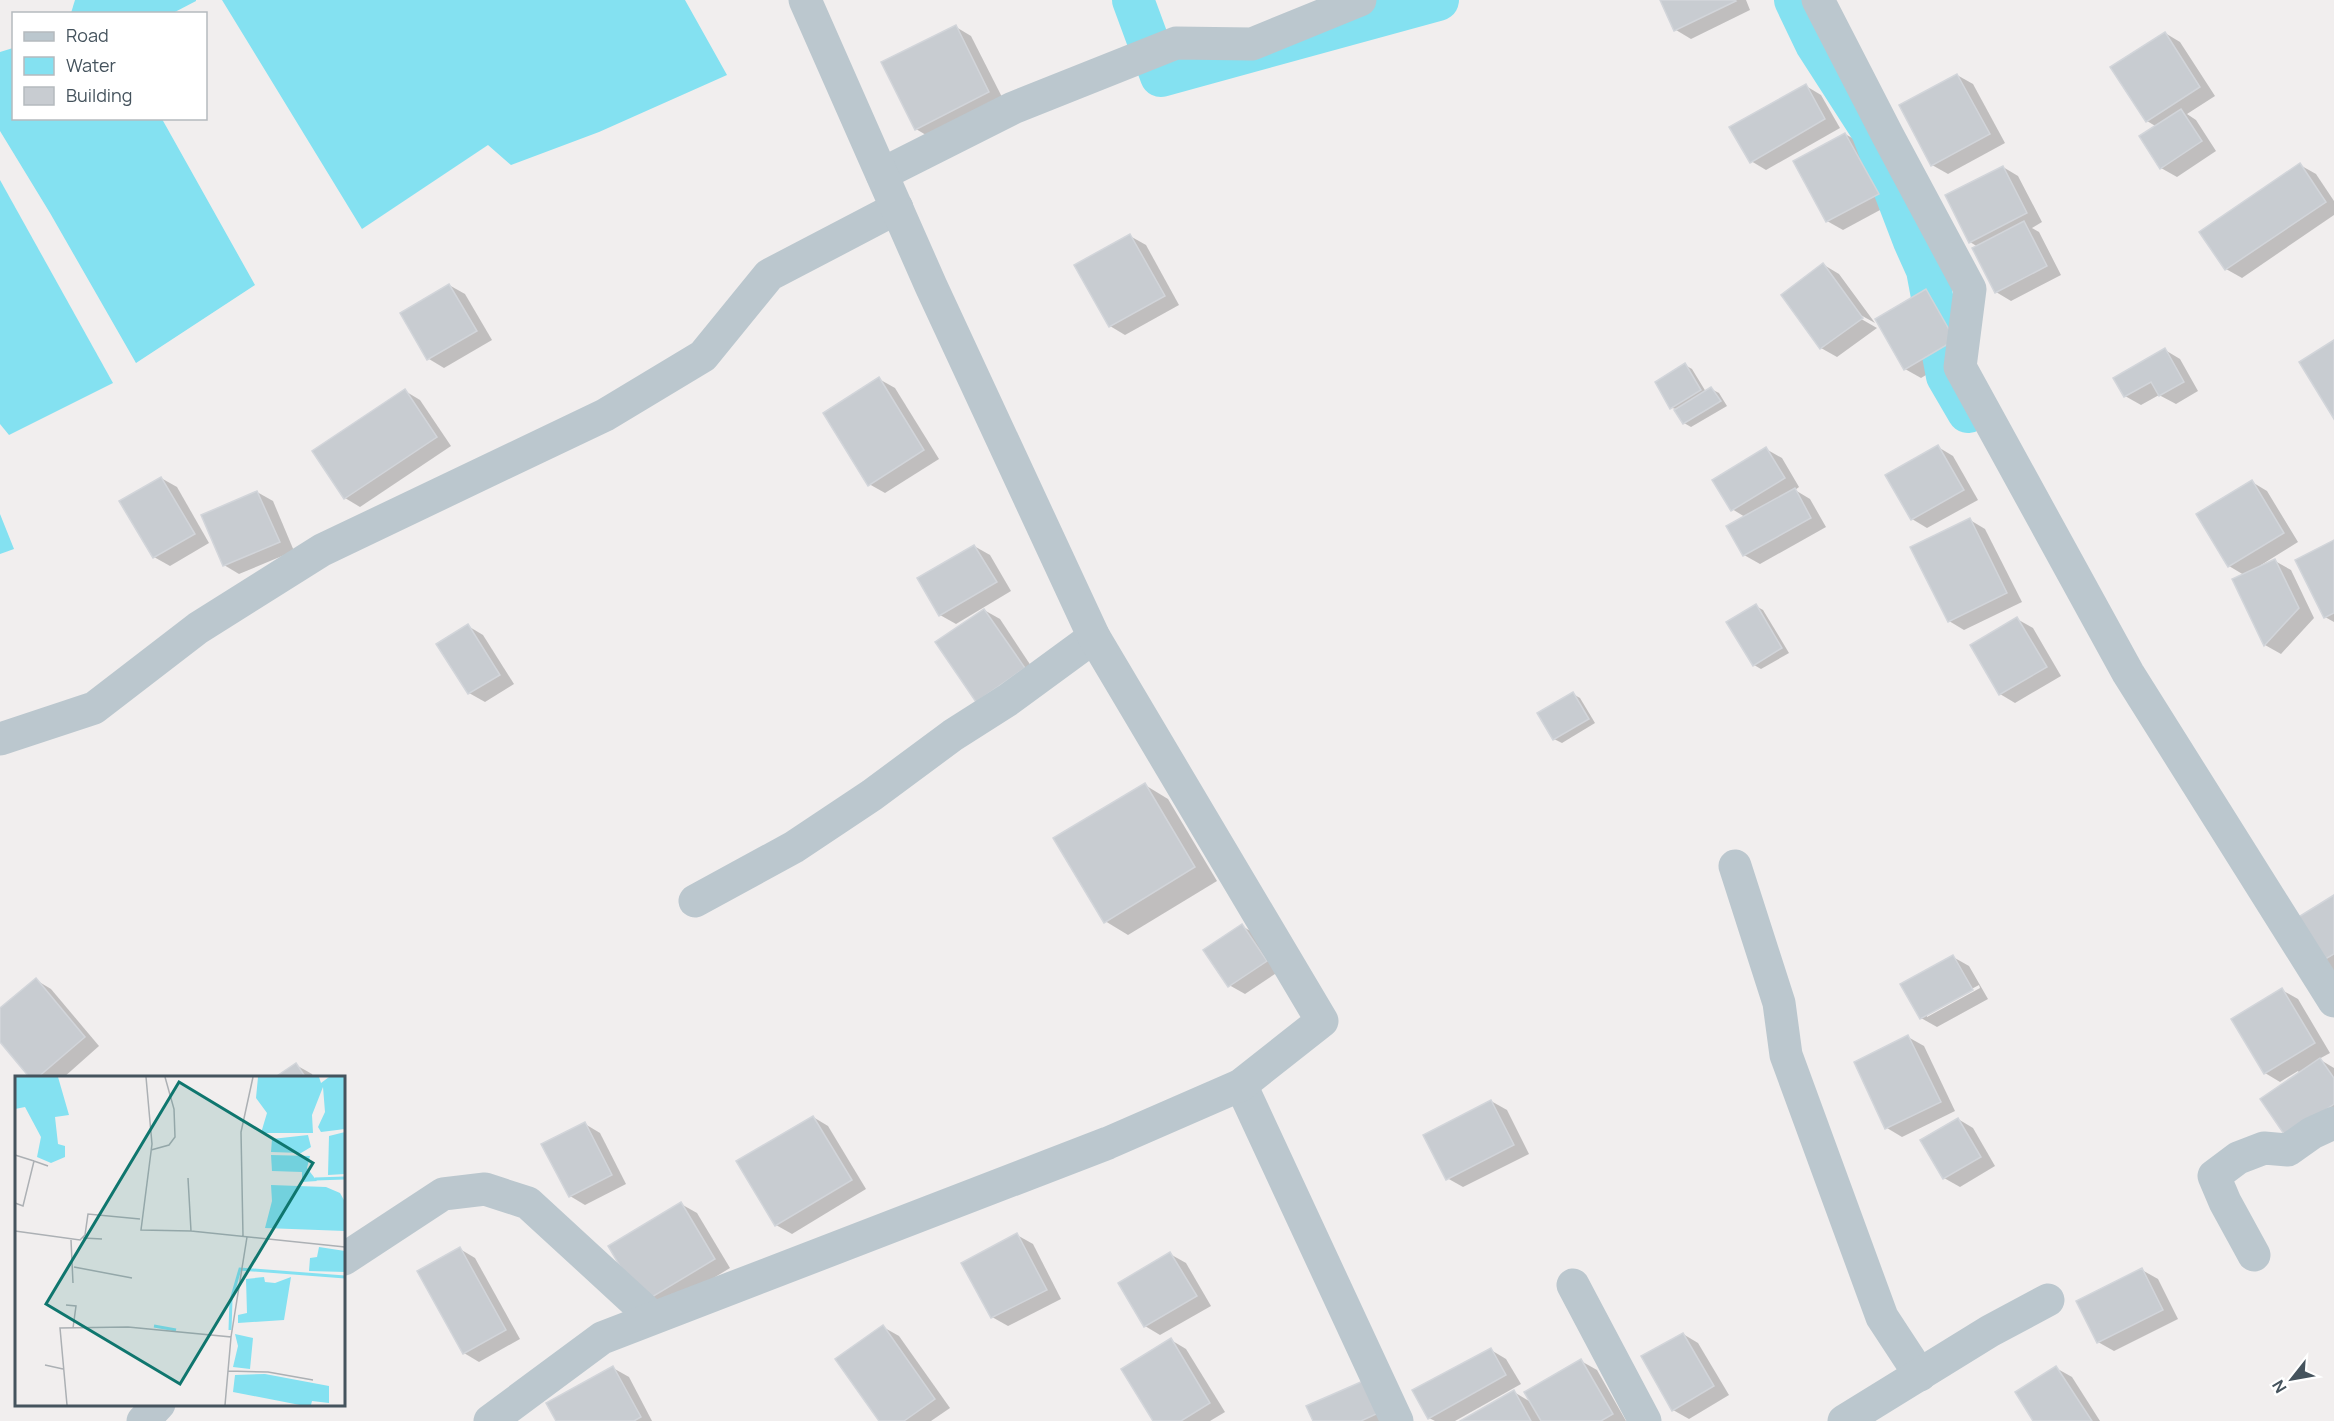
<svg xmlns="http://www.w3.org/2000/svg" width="2334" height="1421" viewBox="0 0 2334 1421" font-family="Manrope,sans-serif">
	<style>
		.water { fill: #84e1f1 }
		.shadow { fill: #0003; fill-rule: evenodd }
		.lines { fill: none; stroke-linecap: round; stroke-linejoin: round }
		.canal { stroke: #84e1f1; stroke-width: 42 }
		.building { fill: #c8ccd1; stroke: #d2d5da; stroke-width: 1.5 }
		.minor { stroke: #bbc7ce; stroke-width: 33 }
		.inset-river { fill: none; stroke: #84e1f1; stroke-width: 3 }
		.inset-road { fill: none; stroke: #acb0b4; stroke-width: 1.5 }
		.view { fill: #0f766e; fill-opacity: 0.15; stroke: #0f766e; stroke-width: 3 }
		.inset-edge { fill: none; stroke: #45535d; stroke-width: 3 }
	</style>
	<rect width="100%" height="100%" fill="#f1eeee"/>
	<g class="water">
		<path d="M 75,0 L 196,0 L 196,1 L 173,13 L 71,13 Z"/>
		<path d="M 222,0 L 685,0 L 727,75 L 599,132 L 511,165 L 488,145 L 362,229 Z"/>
		<path d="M 13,48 L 14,118 L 162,119 L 255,285 L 136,363 L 50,213 L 0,131 L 0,52 Z"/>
		<path d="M 0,180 L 113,383 L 9,435 L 0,424 Z"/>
		<path d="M 0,514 L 14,549 L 0,554 Z"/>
	</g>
	<g class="shadow">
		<path d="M 1661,0 L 1746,0 L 1750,10 L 1691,39 L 1676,30 Z"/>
		<path d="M 956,27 L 971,36 L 1004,101 L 931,138 L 916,129 Z"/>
		<path d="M 2165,33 L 2180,42 L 2215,96 L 2187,114 L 2196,120 L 2216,151 L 2177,177 L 2161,168 L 2157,127 L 2147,121 Z"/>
		<path d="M 1957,75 L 1973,84 L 2005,143 L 1948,174 L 1932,165 Z"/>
		<path d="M 1806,86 L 1821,95 L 1840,128 L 1766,170 L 1751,161 Z"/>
		<path d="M 1845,134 L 1861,143 L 1893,203 L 1843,230 L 1827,221 Z"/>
		<path d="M 2300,165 L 2316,174 L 2334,201 L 2334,215 L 2242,278 L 2226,269 Z"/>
		<path d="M 2003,167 L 2018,176 L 2042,222 L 2032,228 L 2039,232 L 2061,275 L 2011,301 L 1996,292 L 1978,247 L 1970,242 Z"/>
		<path d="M 1130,236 L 1146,245 L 1179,305 L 1125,335 L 1110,326 Z"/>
		<path d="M 1824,265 L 1839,274 L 1875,323 L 1857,313 L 1856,316 L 1877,328 L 1837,357 L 1821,348 Z"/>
		<path d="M 449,285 L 465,294 L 492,340 L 444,368 L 429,359 Z"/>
		<path d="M 1926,291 L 1942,300 L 1970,349 L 1921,378 L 1905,369 Z"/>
		<path d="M 2165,350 L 2180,359 L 2198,391 L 2176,404 L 2159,395 L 2141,405 L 2125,396 Z"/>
		<path d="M 1685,365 L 1692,369 L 1706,392 L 1711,389 L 1719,393 L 1727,406 L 1691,427 L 1684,423 L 1676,409 L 1672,408 Z"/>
		<path d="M 879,379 L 895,388 L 939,459 L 885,493 L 869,484 Z"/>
		<path d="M 405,391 L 420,400 L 451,446 L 360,507 L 345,498 Z"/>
		<path d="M 1938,447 L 1953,456 L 1978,500 L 1927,528 L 1912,519 Z"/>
		<path d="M 1766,449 L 1782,458 L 1799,487 L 1795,490 L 1810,499 L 1826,527 L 1760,564 L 1744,555 L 1745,517 L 1732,509 Z"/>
		<path d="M 161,478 L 177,487 L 209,543 L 170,566 L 154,557 L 121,501 Z"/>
		<path d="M 2252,482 L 2267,491 L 2298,542 L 2261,565 L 2262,567 L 2275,561 L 2291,570 L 2314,618 L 2281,654 L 2265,645 L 2234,579 L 2244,575 L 2229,566 Z"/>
		<path d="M 257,492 L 273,501 L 294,551 L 239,574 L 224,565 Z"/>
		<path d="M 1970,520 L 1985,529 L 2022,602 L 1964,630 L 1949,621 Z"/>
		<path d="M 2334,542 L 2334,622 L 2325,617 Z"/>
		<path d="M 974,546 L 990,555 L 1011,591 L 956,624 L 940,615 Z"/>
		<path d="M 1756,606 L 1763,610 L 1789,653 L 1761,669 L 1754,665 Z"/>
		<path d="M 984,610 L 1000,619 L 1039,678 L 992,710 Z"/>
		<path d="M 2017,619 L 2033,628 L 2061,676 L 2015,703 L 2000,694 Z"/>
		<path d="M 468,626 L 483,635 L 514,684 L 485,702 L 469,693 L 438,645 Z"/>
		<path d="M 1573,694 L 1580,698 L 1595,723 L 1562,743 L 1554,739 Z"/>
		<path d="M 1145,785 L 1168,799 L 1217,881 L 1128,935 L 1105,921 Z"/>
		<path d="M 2334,897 L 2334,972 L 2318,962 Z"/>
		<path d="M 1242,926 L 1257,935 L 1281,970 L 1245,994 L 1229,985 Z"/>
		<path d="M 1953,957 L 1969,966 L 1988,999 L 1937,1027 L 1921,1018 ZM 1979,985 L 1980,988 L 1927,1017 L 1927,1013 Z"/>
		<path d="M 36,980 L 51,989 L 99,1046 L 63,1078 L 32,1078 L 0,1039 L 0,1010 Z"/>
		<path d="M 2282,990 L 2298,999 L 2330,1053 L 2319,1059 L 2334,1068 L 2334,1123 L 2298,1071 L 2280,1082 L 2265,1073 Z"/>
		<path d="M 1908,1037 L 1924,1046 L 1955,1111 L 1902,1137 L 1887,1128 Z"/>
		<path d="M 296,1065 L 312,1074 L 314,1078 L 277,1078 Z"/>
		<path d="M 1491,1101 L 1507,1110 L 1529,1154 L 1463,1187 L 1447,1178 Z"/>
		<path d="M 813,1117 L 828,1126 L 866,1189 L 792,1234 L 776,1225 Z"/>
		<path d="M 1958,1119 L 1973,1128 L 1995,1166 L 1960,1187 L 1944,1178 Z"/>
		<path d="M 585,1124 L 600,1133 L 626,1184 L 585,1205 L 570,1196 Z"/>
		<path d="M 681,1204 L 697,1213 L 730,1268 L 659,1311 L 643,1302 Z"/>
		<path d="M 1017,1235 L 1033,1244 L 1061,1299 L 1008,1326 L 992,1317 Z"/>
		<path d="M 460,1249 L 475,1258 L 520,1339 L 479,1362 L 464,1353 Z"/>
		<path d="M 1170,1254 L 1186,1263 L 1211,1306 L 1160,1335 L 1145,1326 Z"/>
		<path d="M 2142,1270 L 2158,1279 L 2178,1319 L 2114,1351 L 2098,1342 Z"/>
		<path d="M 883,1327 L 899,1336 L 950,1408 L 931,1421 L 881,1421 Z"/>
		<path d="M 1683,1334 L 1698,1343 L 1729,1395 L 1689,1419 L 1673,1410 Z"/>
		<path d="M 1171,1340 L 1186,1349 L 1225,1412 L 1210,1421 L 1154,1421 Z"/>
		<path d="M 1491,1350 L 1506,1359 L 1521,1384 L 1455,1421 L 1435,1421 L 1429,1418 Z"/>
		<path d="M 1581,1361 L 1597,1370 L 1626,1421 L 1463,1421 L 1514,1392 L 1532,1403 Z"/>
		<path d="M 613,1368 L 629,1377 L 652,1421 L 557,1421 Z"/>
		<path d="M 2056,1368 L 2072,1377 L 2100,1421 L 2035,1421 Z"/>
		<path d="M 1370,1379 L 1395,1421 L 1315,1421 Z"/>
	</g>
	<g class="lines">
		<g class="canal">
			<path d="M 1133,0 L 1161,76 L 1438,0"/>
			<path d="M 1795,0 L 1816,44 L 1872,131 L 1914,241 L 1927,270 L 1947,376 L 1968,412"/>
		</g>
	</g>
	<g class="building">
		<path d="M 1660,0 L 1735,0 L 1736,1 L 1674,31 Z"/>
		<path d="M 956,25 L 989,92 L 915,130 L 881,62 Z"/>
		<path d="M 2165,32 L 2200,87 L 2146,122 L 2110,67 Z"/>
		<path d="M 1957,74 L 1990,134 L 1931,166 L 1899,105 Z"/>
		<path d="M 1806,84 L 1825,119 L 1750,163 L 1729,127 Z"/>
		<path d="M 2181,109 L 2202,141 L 2160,169 L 2139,136 Z"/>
		<path d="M 1845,133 L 1879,194 L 1826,222 L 1793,161 Z"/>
		<path d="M 2300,163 L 2326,202 L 2225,270 L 2199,232 Z"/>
		<path d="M 2003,166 L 2027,213 L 1969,243 L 1945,195 Z"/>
		<path d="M 2024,221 L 2047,266 L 1995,293 L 1972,248 Z"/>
		<path d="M 1130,234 L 1165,296 L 1109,327 L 1074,265 Z"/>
		<path d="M 1823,263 L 1863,318 L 1820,349 L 1781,295 Z"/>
		<path d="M 449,284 L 477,331 L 427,360 L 400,313 Z"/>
		<path d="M 1926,289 L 1955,340 L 1904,370 L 1875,319 Z"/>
		<path d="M 2334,340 L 2334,419 L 2299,362 Z"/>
		<path d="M 2165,348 L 2184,382 L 2159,396 L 2151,382 L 2124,397 L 2113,378 Z"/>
		<path d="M 1685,363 L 1701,390 L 1670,409 L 1655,382 Z"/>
		<path d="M 879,377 L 924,450 L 868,486 L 823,413 Z"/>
		<path d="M 1711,387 L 1721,401 L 1683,424 L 1674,410 Z"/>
		<path d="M 405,389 L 437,437 L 344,499 L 312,451 Z"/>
		<path d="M 1938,445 L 1964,490 L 1911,520 L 1885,475 Z"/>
		<path d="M 1766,447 L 1785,478 L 1731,511 L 1712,480 Z"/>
		<path d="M 161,477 L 195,534 L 153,558 L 119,501 Z"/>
		<path d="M 2252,480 L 2284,533 L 2228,567 L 2196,514 Z"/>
		<path d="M 1795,488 L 1811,518 L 1743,556 L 1726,526 Z"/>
		<path d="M 257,491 L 280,542 L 223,566 L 201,515 Z"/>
		<path d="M 1970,518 L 2007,593 L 1948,622 L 1910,547 Z"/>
		<path d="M 2334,540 L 2334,613 L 2324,618 L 2295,560 Z"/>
		<path d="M 974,545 L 997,582 L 939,616 L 917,578 Z"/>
		<path d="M 2275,559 L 2299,608 L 2264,646 L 2232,579 Z"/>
		<path d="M 1756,604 L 1782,648 L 1753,666 L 1726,622 Z"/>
		<path d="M 984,609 L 1025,668 L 976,702 L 935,642 Z"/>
		<path d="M 2017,617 L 2047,667 L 1999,695 L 1970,645 Z"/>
		<path d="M 468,624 L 500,675 L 468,694 L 436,644 Z"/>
		<path d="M 1573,692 L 1589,719 L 1553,740 L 1537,713 Z"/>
		<path d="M 1145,783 L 1195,867 L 1104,923 L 1053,838 Z"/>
		<path d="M 2334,895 L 2334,954 L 2317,964 L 2292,921 Z"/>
		<path d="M 1242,924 L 1267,961 L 1228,987 L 1203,950 Z"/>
		<path d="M 1953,955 L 1973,990 L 1920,1019 L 1900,984 Z"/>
		<path d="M 36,978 L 85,1037 L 37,1078 L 30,1078 L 0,1042 L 0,1008 Z"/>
		<path d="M 2282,988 L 2315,1043 L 2264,1074 L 2231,1019 Z"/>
		<path d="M 1908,1035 L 1941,1102 L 1885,1129 L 1854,1062 Z"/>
		<path d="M 2320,1058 L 2334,1078 L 2334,1104 L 2286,1137 L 2260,1099 Z"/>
		<path d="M 296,1063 L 306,1078 L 274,1078 Z"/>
		<path d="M 1491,1100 L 1514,1145 L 1446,1180 L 1423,1135 Z"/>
		<path d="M 813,1116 L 852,1180 L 775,1226 L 736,1161 Z"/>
		<path d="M 1958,1118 L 1981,1157 L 1943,1179 L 1920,1140 Z"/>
		<path d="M 585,1122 L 612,1175 L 569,1197 L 541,1144 Z"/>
		<path d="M 681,1202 L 715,1259 L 642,1303 L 608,1246 Z"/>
		<path d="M 1017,1233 L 1047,1290 L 991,1318 L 961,1263 Z"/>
		<path d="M 460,1247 L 506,1330 L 463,1354 L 417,1271 Z"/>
		<path d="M 1170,1252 L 1197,1296 L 1144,1327 L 1118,1283 Z"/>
		<path d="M 2142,1268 L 2163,1310 L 2097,1343 L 2076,1301 Z"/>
		<path d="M 883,1325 L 935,1399 L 904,1421 L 879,1421 L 835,1359 Z"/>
		<path d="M 1683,1333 L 1714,1386 L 1672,1411 L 1641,1356 Z"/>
		<path d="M 1171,1338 L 1210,1403 L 1181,1421 L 1153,1421 L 1121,1369 Z"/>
		<path d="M 1491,1348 L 1506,1375 L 1428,1419 L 1412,1390 Z"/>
		<path d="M 1581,1359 L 1613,1414 L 1601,1421 L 1541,1421 L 1524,1392 Z"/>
		<path d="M 613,1366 L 641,1417 L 634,1421 L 556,1421 L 546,1403 Z"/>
		<path d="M 2056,1366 L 2092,1421 L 2033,1421 L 2015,1392 Z"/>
		<path d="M 1370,1378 L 1385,1410 L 1361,1421 L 1313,1421 L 1306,1406 Z"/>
		<path d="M 1514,1390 L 1531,1421 L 1460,1421 Z"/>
	</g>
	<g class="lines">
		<g class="minor">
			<path d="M 1818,0 L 1888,136 L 1970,289 L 1960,367 L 2128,673 L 2334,1001"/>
			<path d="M 882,174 L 1013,108 L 1176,43 L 1252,44 L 1360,0"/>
			<path d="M 0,739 L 94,708 L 198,628 L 322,550 L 605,415 L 703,356 L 769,275 L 897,208"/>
			<path d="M 1735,866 L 1779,1003 L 1786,1055 L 1882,1317 L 1920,1375"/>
			<path d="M 695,901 L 794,847 L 872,795 L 953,735 L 1008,700 L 1094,637"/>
			<path d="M 1241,1085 L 1397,1421"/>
			<path d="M 2254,1255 L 2225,1202 L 2214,1176 L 2238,1158 L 2264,1148 L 2288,1150 L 2312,1133 L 2334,1123"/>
			<path d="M 344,1259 L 443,1194 L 485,1189 L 528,1203 L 652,1317"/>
			<path d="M 1573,1285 L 1645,1421"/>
			<path d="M 143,1421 L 159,1404"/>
			<path d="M 490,1421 L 602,1338 L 1108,1143 L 1241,1085 L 1322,1021 L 1094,637 L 931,286 L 805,0"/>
			<path d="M 1844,1421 L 1990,1331 L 2048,1300"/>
		</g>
	</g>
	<g transform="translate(15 1076)">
		<rect width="330" height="330" fill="#f1eeee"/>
		<path d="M 0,1 L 43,1 L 54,39 L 40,41 L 43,68 L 50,70 L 50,81 L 36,87 L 22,81 L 26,61 L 10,31 L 0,33 ZM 243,1 L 304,1 L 306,7 L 314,1 L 330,1 L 330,53 L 306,56 L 303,51 L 310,36 L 308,11 L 297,39 L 298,57 L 246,57 L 252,37 L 241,22 ZM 330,56 L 330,98 L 313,99 L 314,60 ZM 293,59 L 296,71 L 286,77 L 256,76 L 257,63 ZM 256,79 L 295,80 L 292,92 L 302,105 L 287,106 L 287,96 L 257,95 ZM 256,109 L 311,111 L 325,117 L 330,126 L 330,155 L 250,152 L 257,125 ZM 304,171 L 330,175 L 330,196 L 294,195 L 295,182 L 302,181 ZM 249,201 L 250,206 L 260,207 L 276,201 L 269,244 L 223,247 L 223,239 L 232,237 L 231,203 ZM 220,258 L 238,262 L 235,293 L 218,291 L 223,270 ZM 250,298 L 314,310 L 314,327 L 297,325 L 296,329 L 285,329 L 218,316 L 220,299 Z" fill="#84e1f1"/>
		<path class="inset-river" d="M 300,103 L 330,102M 139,250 L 161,254M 215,254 L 216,224 L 225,193 L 330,201"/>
		<path class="inset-road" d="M 131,1 L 137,68 L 126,154 L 176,155 L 330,171M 136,74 L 154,69 L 160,61 L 159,33 L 150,1M 0,79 L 19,85M 173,102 L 176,155M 0,127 L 8,130 L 19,85 L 33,90M 0,155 L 65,164 L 70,159 L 73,138 L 125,143M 228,160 L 226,56 L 238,1M 68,162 L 87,163M 56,164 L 58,207M 59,191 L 117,202M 51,229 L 61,230 L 58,252M 216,261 L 232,161M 30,289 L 48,293M 213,295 L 253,296 L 298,304M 52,329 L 45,252 L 113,251 L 216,261 L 210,329"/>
		<path class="view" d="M 164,6 L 298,87 L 165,308 L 31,228 Z"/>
		<rect width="330" height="330" class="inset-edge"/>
	</g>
	<rect x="12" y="12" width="195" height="108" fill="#ffffff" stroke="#b5babe" stroke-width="1.5"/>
	<rect x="24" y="32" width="30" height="9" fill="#bbc7ce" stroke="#b5babe" stroke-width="1.5"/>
	<text x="66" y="42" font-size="18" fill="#45535d">Road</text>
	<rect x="24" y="57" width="30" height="18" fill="#84e1f1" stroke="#b5babe" stroke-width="1.5"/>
	<text x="66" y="72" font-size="18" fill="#45535d">Water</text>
	<rect x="24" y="87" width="30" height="18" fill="#c8ccd1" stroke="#b5babe" stroke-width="1.5"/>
	<text x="66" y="102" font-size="18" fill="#45535d">Building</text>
	<g transform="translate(2292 1379) rotate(239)" stroke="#ffffff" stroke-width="4.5" paint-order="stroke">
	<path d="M0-4.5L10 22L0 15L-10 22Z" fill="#45535d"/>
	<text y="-9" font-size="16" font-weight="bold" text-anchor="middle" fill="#45535d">N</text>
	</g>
</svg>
